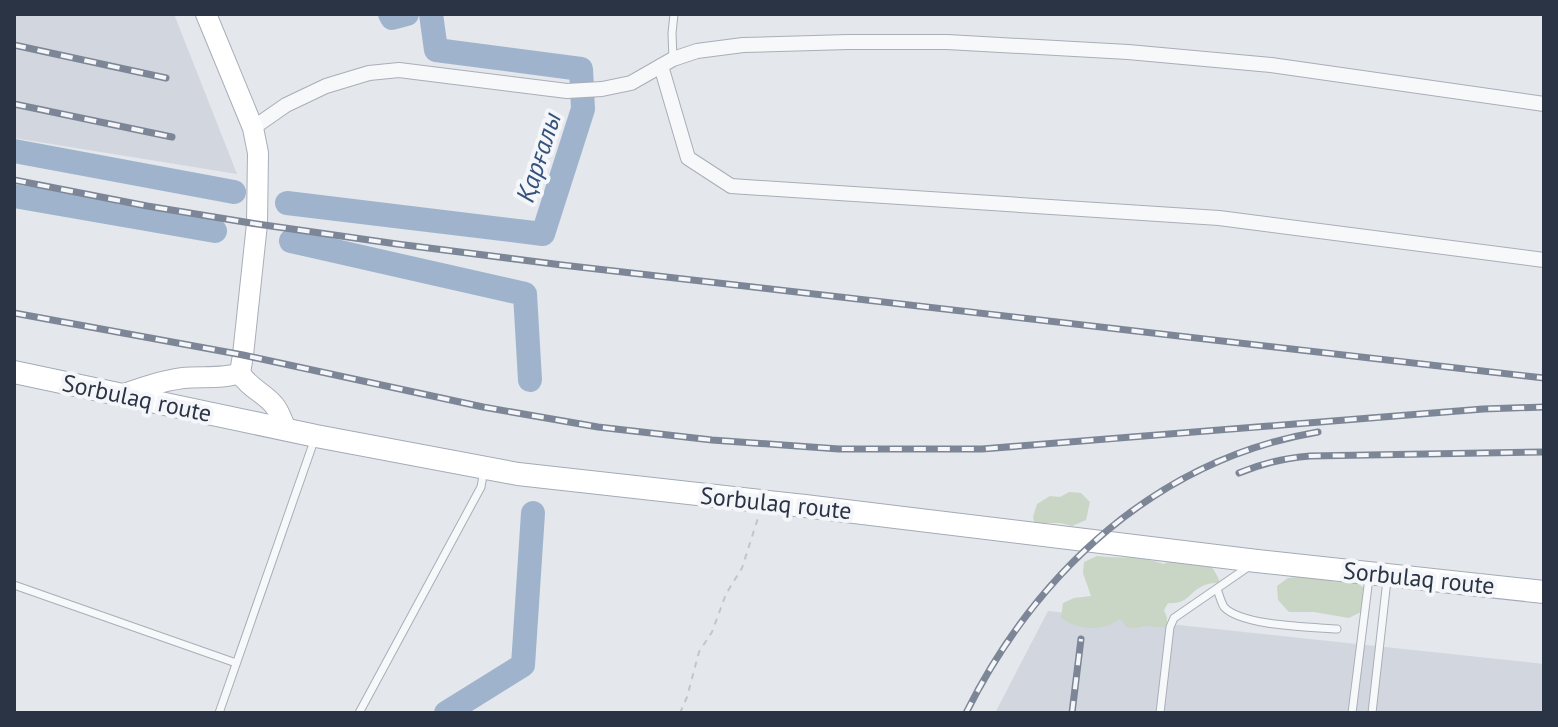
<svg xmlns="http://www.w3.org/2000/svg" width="1558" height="727" viewBox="0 0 1558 727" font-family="'PT Sans',sans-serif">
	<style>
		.built { fill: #d2d6de }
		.green { fill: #c9d6c5 }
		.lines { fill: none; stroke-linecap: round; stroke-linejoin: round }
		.river { stroke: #9fb4cc; stroke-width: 24 }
		.lane-casing { stroke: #a9aeb7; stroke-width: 9 }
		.street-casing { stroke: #a9aeb7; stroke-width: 16 }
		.secondary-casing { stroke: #a9aeb7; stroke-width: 22 }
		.primary-casing { stroke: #a3abb8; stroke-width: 24 }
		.path { stroke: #c2c5cb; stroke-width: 2; stroke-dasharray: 6 6; stroke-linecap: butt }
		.lane { stroke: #f7f8fa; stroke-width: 7 }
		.street { stroke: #f7f8fa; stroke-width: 14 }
		.secondary { stroke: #fff; stroke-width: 20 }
		.primary { stroke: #fff; stroke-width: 22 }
		.rail-casing { stroke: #7d8696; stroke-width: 7 }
		.rail { stroke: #f4f6f9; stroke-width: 4; stroke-dasharray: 12; stroke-linecap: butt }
		.labels { text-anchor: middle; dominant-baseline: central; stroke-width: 8; stroke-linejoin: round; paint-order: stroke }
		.street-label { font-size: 24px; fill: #2b3445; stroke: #f4f6f9 }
		.water-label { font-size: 26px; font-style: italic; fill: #34527a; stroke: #f4f6f9 }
	</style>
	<rect width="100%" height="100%" fill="#e4e7ec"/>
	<g class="built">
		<path d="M 14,14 L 174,14 L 237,174 L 14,138 Z"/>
		<path d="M 1048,611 L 1544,664 L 1544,713 L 995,713 Z"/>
	</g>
	<g class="green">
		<path d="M 1069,492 L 1081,493 L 1090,502 L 1086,520 L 1072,526 L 1060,523 L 1045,523 L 1035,525 L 1033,517 L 1037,504 L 1050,496 L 1060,497 Z"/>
		<path d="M 1097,556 C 1120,559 1142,555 1163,564 L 1177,559 L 1207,560 C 1212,568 1217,573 1220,583 C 1215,583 1210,583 1205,585 C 1190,590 1189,605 1168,603 L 1164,610 L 1167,618 L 1167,627 C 1159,628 1152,626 1145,626 C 1139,627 1134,629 1128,628 L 1120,619 C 1103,632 1078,630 1061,618 L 1063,603 L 1074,598 L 1091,596 L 1083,573 L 1084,562 Z"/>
		<path d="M 1306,576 L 1335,582 L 1357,583 L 1365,589 L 1361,612 L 1349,618 L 1314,612 L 1289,612 L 1278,600 L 1277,586 L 1288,578 Z"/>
	</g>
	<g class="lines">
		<g class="river">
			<path d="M 390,14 L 392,18 L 407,14"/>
			<path d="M 14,151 L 234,192"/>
			<path d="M 14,196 L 215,231"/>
			<path d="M 287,203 L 543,234 L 583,109 L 581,69 L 436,50 L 431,14"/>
			<path d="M 291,241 L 525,294 L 530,380"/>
			<path d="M 446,713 L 523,665 L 533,513"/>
		</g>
		<defs>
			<g id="lane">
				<path d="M 673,59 L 672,33 L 674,14"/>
				<path d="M 14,585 L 236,663"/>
				<path d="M 1217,589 C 1219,594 1221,602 1224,607 C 1241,626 1311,627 1337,629"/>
				<path d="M 219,713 L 315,438"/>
				<path d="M 359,713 L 481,487 L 484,470"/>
				<path d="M 1160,713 L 1170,627 L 1174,618 L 1251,565"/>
				<path d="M 1352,713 L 1369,578"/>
				<path d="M 1372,713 L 1387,580"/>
			</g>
			<g id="street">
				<path d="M 661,66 L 688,158 L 731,186 L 1219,218 L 1544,260"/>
				<path d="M 253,128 L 286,105 L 326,86 L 369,73 L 399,70 L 567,91 L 602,89 L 631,83 L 673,59 L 697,51 L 743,45 L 848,42 L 947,42 L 1128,52 L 1271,65 L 1544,104"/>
			</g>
			<g id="secondary">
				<path d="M 206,14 L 253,128 L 258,153 L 257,224 L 243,355 L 240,373"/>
				<path d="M 240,373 C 248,387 264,393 274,405 C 280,412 282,421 286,429"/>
				<path d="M 121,395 C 141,388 161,381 183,378 C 200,376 224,379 240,373"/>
			</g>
			<path id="primary" d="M 14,372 L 316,436 L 518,474 L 805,506 L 1257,561 L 1544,592"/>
		</defs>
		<use href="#lane" class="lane-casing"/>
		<use href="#street" class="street-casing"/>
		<use href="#secondary" class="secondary-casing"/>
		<use href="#primary" class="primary-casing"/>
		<path class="path" d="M 680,713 L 687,697 L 699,652 L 712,632 L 726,594 L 742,568 L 758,518"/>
		<use href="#lane" class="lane"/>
		<use href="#street" class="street"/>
		<use href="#secondary" class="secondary"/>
		<use href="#primary" class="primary"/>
		<defs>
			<g id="rail">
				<path d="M 14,45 L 166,78"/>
				<path d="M 14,104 L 172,137"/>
				<path d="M 14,180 L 147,206 L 257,224 L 397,244 L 562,265 L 1544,378"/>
				<path d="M 14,313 L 243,355 L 483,407 L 598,427 L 712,440 L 839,449 L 982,449 L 1483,409 L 1544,407"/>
				<path d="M 1239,473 C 1263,463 1285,458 1310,456 L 1544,452"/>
				<path d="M 966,713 C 1037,571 1158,459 1318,432"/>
				<path d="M 1072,713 L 1081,639"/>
			</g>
		</defs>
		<use href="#rail" class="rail-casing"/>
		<use href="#rail" class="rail"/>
	</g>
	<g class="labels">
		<g class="street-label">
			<text transform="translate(137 398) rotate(12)">Sorbulaq route</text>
			<text transform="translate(776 503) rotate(6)">Sorbulaq route</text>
			<text transform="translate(1419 578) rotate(6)">Sorbulaq route</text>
		</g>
		<g class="water-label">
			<text transform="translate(538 157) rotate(-72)">Қарғалы</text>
		</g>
	</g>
	<rect width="1558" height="727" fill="none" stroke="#2b3445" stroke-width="32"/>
</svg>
